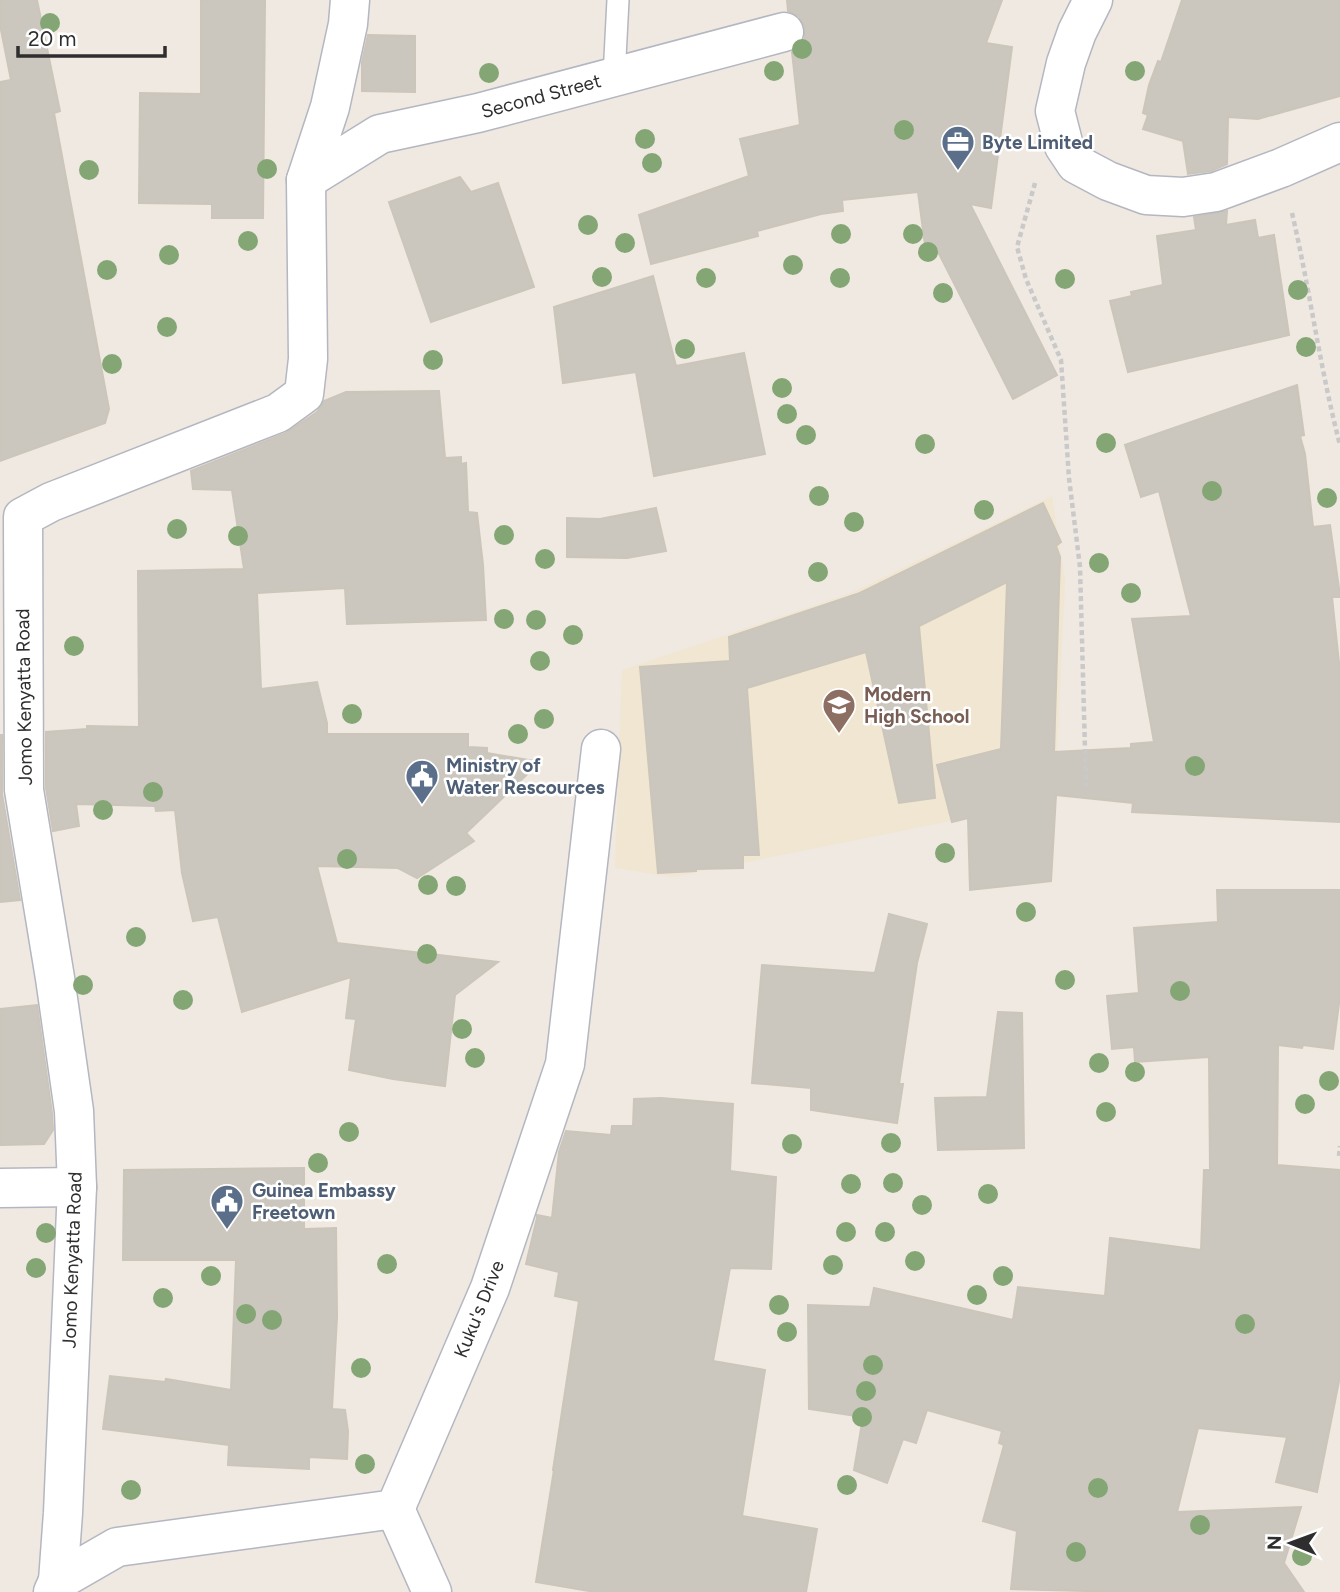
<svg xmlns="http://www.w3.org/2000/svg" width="1340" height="1592" viewBox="0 0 1340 1592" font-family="Figtree,sans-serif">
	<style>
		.education { fill: #f0e6d1 }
		.building { fill: #cbc7bf; stroke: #cbc5ba; stroke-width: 2 }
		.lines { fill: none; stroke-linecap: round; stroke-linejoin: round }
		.service-casing { stroke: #b4b7c1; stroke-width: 24 }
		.minor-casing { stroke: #b4b7c1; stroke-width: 41 }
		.path { stroke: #c9c9c9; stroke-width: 4.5; stroke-dasharray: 5 3.5; stroke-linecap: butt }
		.service { stroke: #fff; stroke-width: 21 }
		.minor { stroke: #fff; stroke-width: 38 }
		.tree { fill: #84a574 }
		.labels { text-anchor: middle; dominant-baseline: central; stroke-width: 5; stroke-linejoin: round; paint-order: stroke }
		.street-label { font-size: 19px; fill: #2e2e2e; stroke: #fff }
		.service-label { font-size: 19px; font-weight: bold; fill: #4e5e75; stroke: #fff; text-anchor: start }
		.education-label { font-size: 19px; font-weight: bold; fill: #785e54; stroke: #fff; text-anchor: start }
	</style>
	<rect width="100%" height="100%" fill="#efe9e1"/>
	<path class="education" d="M 1052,496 L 1065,580 L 1055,800 L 673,877 L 615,868 L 622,670 L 851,593 Z"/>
	<g class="building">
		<path d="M 0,0 L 37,0 L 60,111 L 54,113 L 109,409 L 105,423 L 0,461 L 0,82 L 11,80 L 0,25 Z"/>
		<path d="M 201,0 L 265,0 L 263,218 L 212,218 L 212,204 L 139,203 L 140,93 L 201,94 Z"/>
		<path d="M 787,0 L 1002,0 L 986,43 L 1012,47 L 991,208 L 970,204 L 1057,375 L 1013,399 L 934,244 L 925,245 L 918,192 L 842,200 L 843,211 L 821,214 L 757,231 L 758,236 L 651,264 L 639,215 L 749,176 L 740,139 L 800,125 L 792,52 L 800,47 L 805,38 L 805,27 L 799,16 L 788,11 Z"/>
		<path d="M 1182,0 L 1340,0 L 1340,96 L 1258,119 L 1228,117 L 1227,164 L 1211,171 L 1188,174 L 1183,141 L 1143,129 L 1148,115 L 1143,113 L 1149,85 L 1158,61 L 1161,62 Z"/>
		<path d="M 368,35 L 415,36 L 415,92 L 362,91 L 362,62 Z"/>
		<path d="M 460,177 L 471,192 L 498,183 L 534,287 L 431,322 L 389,202 Z"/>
		<path d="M 1227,211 L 1226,225 L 1255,220 L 1258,238 L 1274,235 L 1289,335 L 1128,372 L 1110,301 L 1132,296 L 1131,292 L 1163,285 L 1157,236 L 1196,230 L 1194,217 Z"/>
		<path d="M 653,276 L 676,366 L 744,353 L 765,454 L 654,476 L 636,372 L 563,383 L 554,307 Z"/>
		<path d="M 1297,385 L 1304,435 L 1300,436 L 1305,454 L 1313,527 L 1330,525 L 1340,595 L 1340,597 L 1332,597 L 1340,672 L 1340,822 L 1132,812 L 1133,803 L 1056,795 L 1051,881 L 970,890 L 968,818 L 952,822 L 937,765 L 1001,749 L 1007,582 L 919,626 L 935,798 L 899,803 L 866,652 L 747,688 L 759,855 L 743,855 L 743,868 L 696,869 L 696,871 L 658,873 L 640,667 L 730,661 L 729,637 L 860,593 L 1043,503 L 1061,542 L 1056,546 L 1060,557 L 1054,752 L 1131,748 L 1131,744 L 1154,742 L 1132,619 L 1191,616 L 1159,491 L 1141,497 L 1125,445 Z"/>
		<path d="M 439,391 L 445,458 L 461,457 L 461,464 L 466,463 L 468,512 L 477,513 L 483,565 L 486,620 L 347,624 L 345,588 L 257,593 L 261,689 L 317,682 L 327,723 L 327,734 L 468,734 L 468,747 L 487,748 L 487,753 L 540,762 L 466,833 L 474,841 L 417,878 L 398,868 L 317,866 L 337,943 L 498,962 L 455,995 L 445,1086 L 393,1079 L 349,1070 L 356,1019 L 346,1018 L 351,977 L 242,1012 L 218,917 L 193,921 L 182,873 L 175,810 L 156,811 L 155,806 L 76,804 L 79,826 L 53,831 L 46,788 L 46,732 L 87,729 L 87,726 L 139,727 L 138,571 L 244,569 L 232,490 L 193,489 L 191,471 L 286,433 L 317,412 L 324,401 L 346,392 Z"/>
		<path d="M 656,508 L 666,551 L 627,558 L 567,557 L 567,518 L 600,519 Z"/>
		<path d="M 0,735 L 2,735 L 2,794 L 20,900 L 0,902 Z"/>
		<path d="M 1217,890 L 1340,890 L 1340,996 L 1333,1049 L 1303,1045 L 1302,1048 L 1278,1045 L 1277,1165 L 1340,1170 L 1340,1376 L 1317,1492 L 1276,1482 L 1287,1437 L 1198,1428 L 1177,1512 L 1301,1507 L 1284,1563 L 1304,1592 L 1124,1592 L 1011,1589 L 1017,1531 L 983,1521 L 1004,1445 L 999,1443 L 1002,1431 L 927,1410 L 916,1443 L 903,1439 L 887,1483 L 854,1470 L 863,1417 L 809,1409 L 808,1305 L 870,1307 L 874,1288 L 1013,1320 L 1018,1287 L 1105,1296 L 1110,1238 L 1201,1250 L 1204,1170 L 1210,1170 L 1209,1057 L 1135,1062 L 1134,1047 L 1112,1049 L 1107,996 L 1139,993 L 1134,928 L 1218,922 Z"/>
		<path d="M 889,914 L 927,924 L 917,963 L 899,1084 L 903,1084 L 897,1123 L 811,1110 L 811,1088 L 752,1083 L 762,965 L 875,973 Z"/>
		<path d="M 37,1005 L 52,1113 L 53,1130 L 44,1144 L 0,1145 L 0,1009 Z"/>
		<path d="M 998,1012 L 1022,1013 L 1024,1148 L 938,1150 L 935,1098 L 987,1097 Z"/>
		<path d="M 661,1098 L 733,1104 L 730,1171 L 776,1177 L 771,1269 L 730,1268 L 713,1361 L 765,1370 L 742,1516 L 817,1529 L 806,1592 L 595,1592 L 536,1582 L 554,1470 L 553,1470 L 579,1301 L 555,1296 L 559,1272 L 526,1264 L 537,1218 L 537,1215 L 552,1218 L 559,1152 L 566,1131 L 611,1135 L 612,1126 L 633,1126 L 634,1099 Z"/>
		<path d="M 304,1168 L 304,1229 L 336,1228 L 337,1317 L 332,1409 L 345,1410 L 348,1431 L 347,1459 L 309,1457 L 309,1469 L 228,1465 L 229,1445 L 103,1429 L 110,1376 L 165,1382 L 166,1379 L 231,1390 L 236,1260 L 123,1260 L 124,1170 Z"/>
	</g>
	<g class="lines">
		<defs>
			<path id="service" d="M 614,77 L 618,0"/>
			<g id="minor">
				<path d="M 1093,0 L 1077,32 L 1066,63 L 1055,111 L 1064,146 L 1076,164 L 1108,181 L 1146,195 L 1183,197 L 1216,192 L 1281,168 L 1340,142"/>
				<path d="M 306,180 L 380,134 L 478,113 L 784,32"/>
				<path d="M 0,1188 L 77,1187"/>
				<path d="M 395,1509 L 432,1592"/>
				<path d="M 58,1581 L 63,1513 L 77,1187 L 74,1111 L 55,978 L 24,790 L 23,517 L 51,502 L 278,413 L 304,394 L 308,359 L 306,180 L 330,107 L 348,24 L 350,0"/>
				<path d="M 53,1592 L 58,1581 L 117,1547 L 395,1509 L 490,1288 L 565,1064 L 601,749"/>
			</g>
		</defs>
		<use href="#service" class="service-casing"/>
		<use href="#minor" class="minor-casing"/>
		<g class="path">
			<path d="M 1035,183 L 1017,247 L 1026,279 L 1061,360 L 1069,478 L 1080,567 L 1086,786"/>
			<path d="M 1292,213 C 1310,290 1320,369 1340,445"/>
			<path d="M 1339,1156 L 1340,1146"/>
		</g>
		<use href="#service" class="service"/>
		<use href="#minor" class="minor"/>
	</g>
	<g class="tree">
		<circle cx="50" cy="23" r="10"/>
		<circle cx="802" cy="49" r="10"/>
		<circle cx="774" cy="71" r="10"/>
		<circle cx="1135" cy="71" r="10"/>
		<circle cx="489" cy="73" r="10"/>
		<circle cx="904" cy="130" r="10"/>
		<circle cx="645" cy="139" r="10"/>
		<circle cx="652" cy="163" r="10"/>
		<circle cx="267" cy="169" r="10"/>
		<circle cx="89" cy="170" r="10"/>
		<circle cx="588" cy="225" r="10"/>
		<circle cx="841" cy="234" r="10"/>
		<circle cx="913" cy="234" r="10"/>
		<circle cx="248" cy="241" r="10"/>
		<circle cx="625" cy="243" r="10"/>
		<circle cx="928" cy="252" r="10"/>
		<circle cx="169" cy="255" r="10"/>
		<circle cx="793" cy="265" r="10"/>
		<circle cx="107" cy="270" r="10"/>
		<circle cx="602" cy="277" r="10"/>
		<circle cx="706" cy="278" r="10"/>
		<circle cx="840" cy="278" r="10"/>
		<circle cx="1065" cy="279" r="10"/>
		<circle cx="1298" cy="290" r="10"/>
		<circle cx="943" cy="293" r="10"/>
		<circle cx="167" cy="327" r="10"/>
		<circle cx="1306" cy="347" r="10"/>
		<circle cx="685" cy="349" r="10"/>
		<circle cx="433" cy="360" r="10"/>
		<circle cx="112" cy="364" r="10"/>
		<circle cx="782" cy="388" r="10"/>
		<circle cx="787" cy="414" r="10"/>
		<circle cx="806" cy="435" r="10"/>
		<circle cx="1106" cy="443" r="10"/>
		<circle cx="925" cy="444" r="10"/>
		<circle cx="1212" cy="491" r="10"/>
		<circle cx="819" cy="496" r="10"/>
		<circle cx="1327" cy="498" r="10"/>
		<circle cx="984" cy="510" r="10"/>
		<circle cx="854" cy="522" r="10"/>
		<circle cx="177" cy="529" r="10"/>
		<circle cx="504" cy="535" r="10"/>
		<circle cx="238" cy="536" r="10"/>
		<circle cx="545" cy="559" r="10"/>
		<circle cx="1099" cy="563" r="10"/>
		<circle cx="818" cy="572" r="10"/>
		<circle cx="1131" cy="593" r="10"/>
		<circle cx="504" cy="619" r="10"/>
		<circle cx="536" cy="620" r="10"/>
		<circle cx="573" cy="635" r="10"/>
		<circle cx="74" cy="646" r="10"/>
		<circle cx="540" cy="661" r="10"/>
		<circle cx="352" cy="714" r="10"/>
		<circle cx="544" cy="719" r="10"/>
		<circle cx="518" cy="734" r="10"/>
		<circle cx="1195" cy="766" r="10"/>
		<circle cx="153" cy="792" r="10"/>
		<circle cx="103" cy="810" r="10"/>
		<circle cx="945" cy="853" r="10"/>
		<circle cx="347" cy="859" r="10"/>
		<circle cx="428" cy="885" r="10"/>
		<circle cx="456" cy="886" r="10"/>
		<circle cx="1026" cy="912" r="10"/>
		<circle cx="136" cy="937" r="10"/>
		<circle cx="427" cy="954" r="10"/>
		<circle cx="1065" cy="980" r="10"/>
		<circle cx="83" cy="985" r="10"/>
		<circle cx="1180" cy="991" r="10"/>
		<circle cx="183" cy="1000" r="10"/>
		<circle cx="462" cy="1029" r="10"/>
		<circle cx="475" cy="1058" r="10"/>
		<circle cx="1099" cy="1063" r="10"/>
		<circle cx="1135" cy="1072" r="10"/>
		<circle cx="1329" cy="1081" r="10"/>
		<circle cx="1305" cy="1104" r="10"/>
		<circle cx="1106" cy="1112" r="10"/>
		<circle cx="349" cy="1132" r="10"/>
		<circle cx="891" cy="1143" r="10"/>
		<circle cx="792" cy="1144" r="10"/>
		<circle cx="318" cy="1163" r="10"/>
		<circle cx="893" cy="1183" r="10"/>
		<circle cx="851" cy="1184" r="10"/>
		<circle cx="988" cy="1194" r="10"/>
		<circle cx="922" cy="1205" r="10"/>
		<circle cx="846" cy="1232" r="10"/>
		<circle cx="885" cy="1232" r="10"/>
		<circle cx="46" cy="1233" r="10"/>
		<circle cx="915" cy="1261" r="10"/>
		<circle cx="387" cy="1264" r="10"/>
		<circle cx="833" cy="1265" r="10"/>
		<circle cx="36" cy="1268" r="10"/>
		<circle cx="211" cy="1276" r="10"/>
		<circle cx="1003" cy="1276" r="10"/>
		<circle cx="977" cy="1295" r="10"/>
		<circle cx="163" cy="1298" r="10"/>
		<circle cx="779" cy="1305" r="10"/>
		<circle cx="246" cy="1314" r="10"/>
		<circle cx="272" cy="1320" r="10"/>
		<circle cx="1245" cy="1324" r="10"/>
		<circle cx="787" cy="1332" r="10"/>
		<circle cx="873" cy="1365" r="10"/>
		<circle cx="361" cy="1368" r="10"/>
		<circle cx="866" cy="1391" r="10"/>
		<circle cx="862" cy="1417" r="10"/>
		<circle cx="365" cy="1464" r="10"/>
		<circle cx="847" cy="1485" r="10"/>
		<circle cx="1098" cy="1488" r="10"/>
		<circle cx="131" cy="1490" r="10"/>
		<circle cx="1200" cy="1525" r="10"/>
		<circle cx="1076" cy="1552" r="10"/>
		<circle cx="1302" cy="1556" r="10"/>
	</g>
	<defs>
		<symbol id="office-pin" viewBox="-11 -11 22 30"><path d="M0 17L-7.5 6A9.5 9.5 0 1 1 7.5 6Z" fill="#5c6f8a" stroke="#fff"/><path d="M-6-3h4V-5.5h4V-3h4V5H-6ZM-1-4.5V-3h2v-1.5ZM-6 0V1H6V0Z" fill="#fff"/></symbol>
		<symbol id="school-pin" viewBox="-11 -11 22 30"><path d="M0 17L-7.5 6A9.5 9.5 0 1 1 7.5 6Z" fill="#8d6e63" stroke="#fff"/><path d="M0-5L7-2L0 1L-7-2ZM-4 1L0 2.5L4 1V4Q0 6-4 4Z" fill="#fff"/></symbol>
		<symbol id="civic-pin" viewBox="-11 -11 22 30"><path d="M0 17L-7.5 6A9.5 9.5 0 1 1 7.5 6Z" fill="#5c6f8a" stroke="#fff"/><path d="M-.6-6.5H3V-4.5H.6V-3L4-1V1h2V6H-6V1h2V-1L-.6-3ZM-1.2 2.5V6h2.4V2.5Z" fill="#fff"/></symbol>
	</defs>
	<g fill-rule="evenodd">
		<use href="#office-pin" x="939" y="123" width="38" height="52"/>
		<use href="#school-pin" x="820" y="686" width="38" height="52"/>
		<use href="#civic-pin" x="403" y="757" width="38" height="52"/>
		<use href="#civic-pin" x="208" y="1182" width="38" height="52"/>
	</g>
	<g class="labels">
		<g class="street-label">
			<text transform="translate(541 96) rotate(-15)">Second Street</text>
			<text transform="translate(24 697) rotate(-91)">Jomo Kenyatta Road</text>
			<text transform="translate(72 1260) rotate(-88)">Jomo Kenyatta Road</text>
			<text transform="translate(479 1309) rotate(-68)">Kuku's Drive</text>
		</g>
		<g class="service-label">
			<text x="982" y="142">Byte Limited</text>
			<text x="446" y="765">Ministry of<tspan x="446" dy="22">Water Rescources</tspan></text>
			<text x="252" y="1190">Guinea Embassy<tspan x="252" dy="22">Freetown</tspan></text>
		</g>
		<g class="education-label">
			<text x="864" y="694">Modern<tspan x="864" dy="22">High School</tspan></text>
		</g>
	</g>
	<g transform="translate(1291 1543) rotate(271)" stroke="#ffffff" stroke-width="5" paint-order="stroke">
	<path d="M0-5L12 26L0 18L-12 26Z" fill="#2e2e2e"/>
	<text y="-10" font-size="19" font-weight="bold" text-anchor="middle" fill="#2e2e2e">N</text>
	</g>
	<path d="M18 46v10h147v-10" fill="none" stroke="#2e2e2e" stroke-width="3.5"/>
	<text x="28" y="46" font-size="21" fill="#2e2e2e" stroke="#ffffff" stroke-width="5" paint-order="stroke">20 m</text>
</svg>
